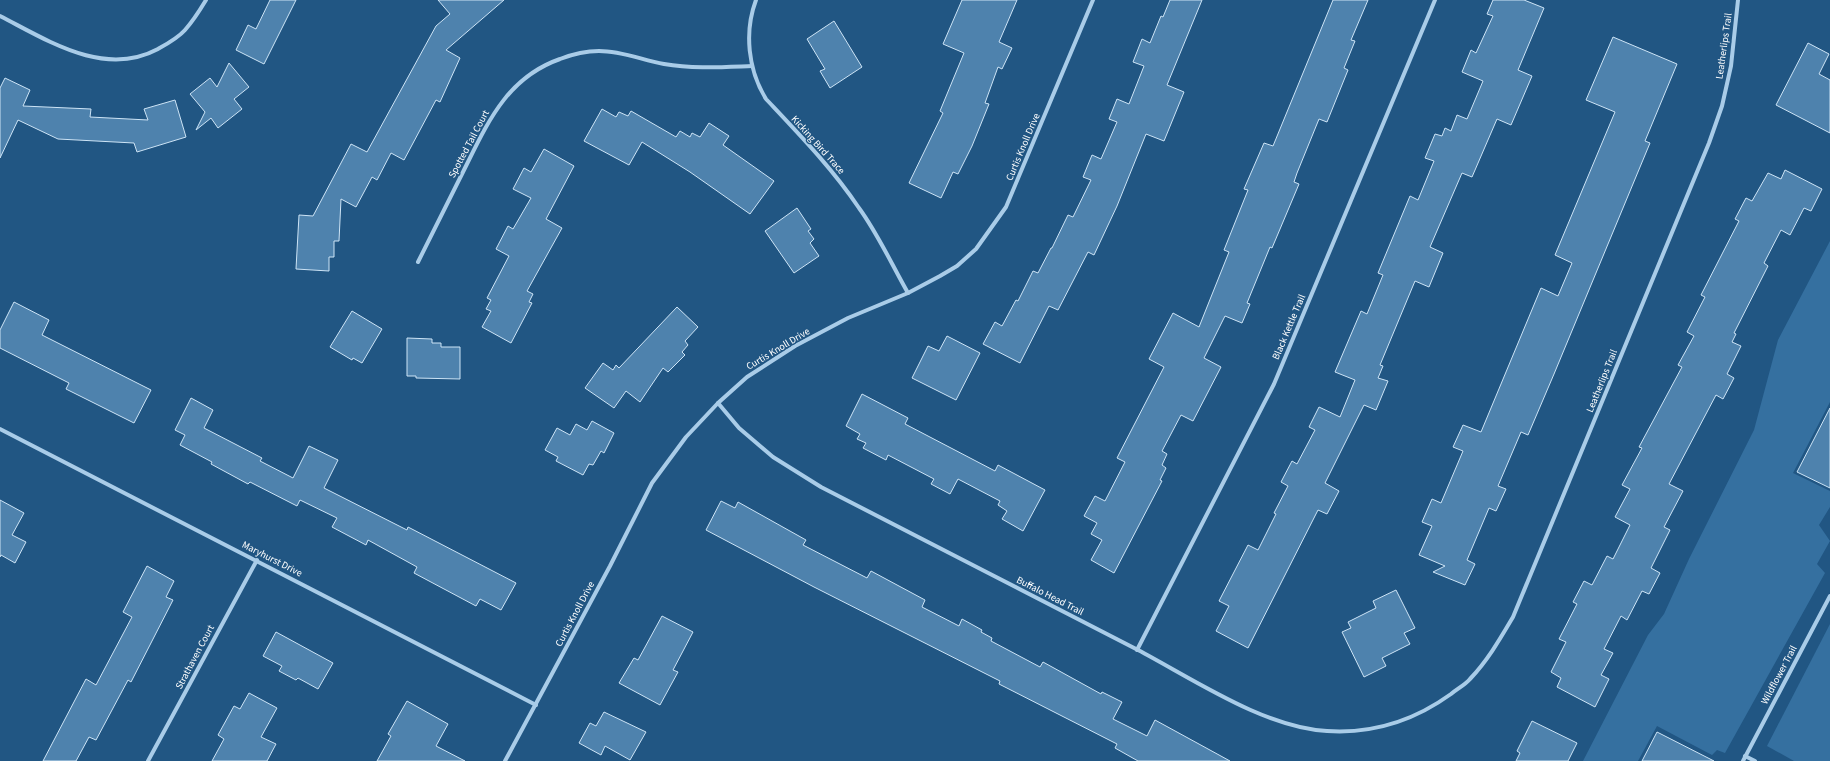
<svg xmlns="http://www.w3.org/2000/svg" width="1830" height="761" viewBox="0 0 1830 761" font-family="'Source Sans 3',sans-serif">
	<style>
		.green { fill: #3570a0 }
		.building { fill: #4e82ad; stroke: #cde4f6 }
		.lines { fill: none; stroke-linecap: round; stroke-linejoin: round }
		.street { stroke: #a9cce8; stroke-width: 4 }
		.labels { text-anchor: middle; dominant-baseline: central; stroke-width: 3; stroke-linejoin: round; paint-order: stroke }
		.street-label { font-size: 10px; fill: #fff; stroke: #215683 }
	</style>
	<rect width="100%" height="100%" fill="#215683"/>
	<g class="green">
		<path d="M 1830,241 L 1830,402 L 1793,473 L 1830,491 L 1830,507 L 1819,525 L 1830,541 L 1817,564 L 1825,573 L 1725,753 L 1717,750 L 1712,755 L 1657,726 L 1638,761 L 1583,761 L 1648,635 L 1664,614 L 1689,559 L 1754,430 L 1778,340 Z"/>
		<path d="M 1830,624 L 1830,761 L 1794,761 L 1767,746 Z"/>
	</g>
	<g class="building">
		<path d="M 270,0 L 296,0 L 264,64 L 236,50 L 248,25 L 256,29 Z"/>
		<path d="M 438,0 L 504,0 L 446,50 L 460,58 L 440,102 L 436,100 L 404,160 L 391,153 L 377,180 L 372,177 L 356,207 L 341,199 L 339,241 L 334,241 L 334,257 L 329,257 L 329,271 L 296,269 L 299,215 L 313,216 L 351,144 L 367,152 L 436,26 L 450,14 Z"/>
		<path d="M 962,0 L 1017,0 L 999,42 L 1012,48 L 1002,69 L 998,67 L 985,103 L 989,104 L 972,146 L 958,174 L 953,172 L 941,198 L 909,183 L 943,113 L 940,111 L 964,53 L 943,44 Z"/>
		<path d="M 1170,0 L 1202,0 L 1167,85 L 1184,92 L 1164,141 L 1146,134 L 1117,206 L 1094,255 L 1088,252 L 1058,310 L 1049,306 L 1020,363 L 983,344 L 995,322 L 1002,326 L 1016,300 L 1018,301 L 1033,271 L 1038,273 L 1051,248 L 1052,248 L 1068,215 L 1073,217 L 1091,180 L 1083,177 L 1092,155 L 1101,159 L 1117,122 L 1109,119 L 1117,99 L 1129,104 L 1144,66 L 1133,62 L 1142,39 L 1150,43 L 1161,16 L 1163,17 Z"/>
		<path d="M 1333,0 L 1368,0 L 1351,40 L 1355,41 L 1344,68 L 1348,70 L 1327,122 L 1319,119 L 1297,173 L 1294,182 L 1299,184 L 1272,248 L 1270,247 L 1247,303 L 1250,304 L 1242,323 L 1225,316 L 1204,358 L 1221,367 L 1193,421 L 1181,415 L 1162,451 L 1167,454 L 1162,465 L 1166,468 L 1160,480 L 1162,481 L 1114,573 L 1091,560 L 1102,540 L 1091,534 L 1097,523 L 1084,516 L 1095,496 L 1105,501 L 1125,462 L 1117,458 L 1164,367 L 1149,359 L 1173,313 L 1199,327 L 1229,252 L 1224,250 L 1248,190 L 1244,189 L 1264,143 L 1273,146 Z"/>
		<path d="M 1493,0 L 1524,0 L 1544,8 L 1518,70 L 1532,76 L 1511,125 L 1497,119 L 1472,177 L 1462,173 L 1430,247 L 1443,253 L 1429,287 L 1415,281 L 1380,365 L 1383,366 L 1378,378 L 1388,381 L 1376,410 L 1364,405 L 1325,483 L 1339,491 L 1327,514 L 1318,510 L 1248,648 L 1216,631 L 1229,606 L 1219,601 L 1248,545 L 1258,550 L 1276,514 L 1274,513 L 1288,486 L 1281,482 L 1292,461 L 1297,464 L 1315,430 L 1309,427 L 1319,407 L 1340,417 L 1355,380 L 1335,372 L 1361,311 L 1367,314 L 1383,275 L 1378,273 L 1410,196 L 1418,200 L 1434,161 L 1425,158 L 1435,134 L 1442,136 L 1445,128 L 1451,131 L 1457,115 L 1467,119 L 1483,81 L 1462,72 L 1471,50 L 1476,53 L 1493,16 L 1487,14 Z"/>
		<path d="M 834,21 L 862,67 L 830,88 L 820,71 L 825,69 L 807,39 Z"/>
		<path d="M 1613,37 L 1677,64 L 1645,141 L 1650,143 L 1554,374 L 1528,435 L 1521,432 L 1498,486 L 1506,489 L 1496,511 L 1489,508 L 1467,560 L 1475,564 L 1465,585 L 1433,572 L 1445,566 L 1419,555 L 1432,526 L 1422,522 L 1432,499 L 1441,503 L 1463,451 L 1453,447 L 1463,425 L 1481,432 L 1541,288 L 1558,296 L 1572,263 L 1555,255 L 1615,112 L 1586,100 Z"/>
		<path d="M 1808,43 L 1829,54 L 1819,74 L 1830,80 L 1830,133 L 1776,105 Z"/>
		<path d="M 229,63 L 249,87 L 234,99 L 242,109 L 218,128 L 211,118 L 196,130 L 205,112 L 190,94 L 210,78 L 217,87 Z"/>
		<path d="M 5,78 L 30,90 L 23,106 L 91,109 L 90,117 L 148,120 L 144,109 L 175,100 L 186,137 L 137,152 L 134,143 L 58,139 L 18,120 L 0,158 L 0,88 Z"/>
		<path d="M 602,109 L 616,117 L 619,112 L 628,116 L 631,111 L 676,137 L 680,131 L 690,137 L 692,133 L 700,137 L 709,123 L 729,136 L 723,145 L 774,181 L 750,214 L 690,172 L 642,142 L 629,165 L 584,141 Z"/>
		<path d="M 544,149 L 574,166 L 546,219 L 562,228 L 527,291 L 533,294 L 529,302 L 532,303 L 511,343 L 482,327 L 491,311 L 486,309 L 491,300 L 487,298 L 509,256 L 496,249 L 508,226 L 513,229 L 531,198 L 513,189 L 524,168 L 531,172 Z"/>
		<path d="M 1785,170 L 1822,189 L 1811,211 L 1804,208 L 1790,235 L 1781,230 L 1764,263 L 1768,266 L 1734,333 L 1736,334 L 1732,342 L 1741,346 L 1727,374 L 1734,378 L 1723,399 L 1716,395 L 1669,484 L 1683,491 L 1664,527 L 1670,530 L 1651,568 L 1660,573 L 1649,594 L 1642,591 L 1627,620 L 1621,616 L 1604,649 L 1613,653 L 1601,675 L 1609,679 L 1595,707 L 1557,687 L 1561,678 L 1551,672 L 1566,642 L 1559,639 L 1577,604 L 1573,602 L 1584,581 L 1592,585 L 1607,556 L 1613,559 L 1630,525 L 1615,517 L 1630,489 L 1622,485 L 1642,448 L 1639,447 L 1682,367 L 1678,365 L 1694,336 L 1687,332 L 1705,297 L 1701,295 L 1739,221 L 1735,219 L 1746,198 L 1752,201 L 1768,173 L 1781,179 Z"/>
		<path d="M 797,208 L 811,229 L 808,231 L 814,239 L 810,243 L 819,256 L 794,273 L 765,231 Z"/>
		<path d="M 14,302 L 49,320 L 42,335 L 151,390 L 134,423 L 66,389 L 69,383 L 0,348 L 0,330 Z"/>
		<path d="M 677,307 L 698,327 L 685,341 L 688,345 L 682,352 L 685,355 L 668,372 L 663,368 L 640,402 L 626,391 L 614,408 L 585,388 L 603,363 L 613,370 L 616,365 L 619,368 Z"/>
		<path d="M 352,311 L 382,329 L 362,363 L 353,358 L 352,360 L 330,347 Z"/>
		<path d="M 947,336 L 980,353 L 956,400 L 912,378 L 928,346 L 939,351 Z"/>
		<path d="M 407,338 L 432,339 L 432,343 L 441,343 L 441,347 L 460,347 L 460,379 L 416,378 L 416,376 L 407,376 Z"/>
		<path d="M 862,394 L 908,418 L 905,424 L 995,471 L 998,465 L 1045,490 L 1023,531 L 1002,519 L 1007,511 L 998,505 L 1000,501 L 958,479 L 950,494 L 931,484 L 934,479 L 888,455 L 886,460 L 863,448 L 866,443 L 857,439 L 860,434 L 846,426 Z"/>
		<path d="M 191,398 L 213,410 L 204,428 L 262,458 L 260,461 L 293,478 L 309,446 L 338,460 L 324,488 L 407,530 L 408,527 L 516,583 L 501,610 L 480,599 L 476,606 L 414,573 L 417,567 L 368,540 L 366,545 L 332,527 L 337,518 L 300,500 L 297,506 L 250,482 L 248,484 L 211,464 L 212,462 L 180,445 L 185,435 L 175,430 Z"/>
		<path d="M 1830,408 L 1830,488 L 1797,472 Z"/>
		<path d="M 592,421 L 614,433 L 604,453 L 601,451 L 593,465 L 589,464 L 583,475 L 556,461 L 558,457 L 545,450 L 557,428 L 570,435 L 576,424 L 587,430 Z"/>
		<path d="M 0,500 L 24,513 L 12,535 L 26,542 L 15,563 L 1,555 L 0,557 Z"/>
		<path d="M 721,501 L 735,508 L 738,502 L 806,540 L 803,545 L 867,578 L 871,571 L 925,600 L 922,607 L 959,626 L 962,619 L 982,630 L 981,632 L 992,638 L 991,641 L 1040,667 L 1043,662 L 1101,694 L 1102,692 L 1122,702 L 1113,719 L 1147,736 L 1155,720 L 1230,761 L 1138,761 L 1115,748 L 1117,744 L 999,684 L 1000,681 L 814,587 L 706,530 Z"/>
		<path d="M 147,566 L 174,581 L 166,597 L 173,600 L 131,682 L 128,680 L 96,740 L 89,737 L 76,761 L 43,761 L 86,679 L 96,685 L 132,617 L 123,612 Z"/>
		<path d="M 1396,590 L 1415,628 L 1404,633 L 1410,644 L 1382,658 L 1386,666 L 1364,677 L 1342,632 L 1351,628 L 1348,622 L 1376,608 L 1373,601 Z"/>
		<path d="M 662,616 L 693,632 L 673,670 L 678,672 L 660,705 L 619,683 L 634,658 L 638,660 Z"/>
		<path d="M 276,632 L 333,663 L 318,689 L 298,678 L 296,680 L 279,671 L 282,666 L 263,656 Z"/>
		<path d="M 249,693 L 277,708 L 261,737 L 276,744 L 267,761 L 212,761 L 224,739 L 218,735 L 234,706 L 240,709 Z"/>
		<path d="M 407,701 L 448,724 L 436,746 L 465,761 L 377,761 L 391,736 L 388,734 Z"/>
		<path d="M 604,712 L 646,732 L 630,760 L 605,746 L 601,755 L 579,743 L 590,723 L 596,726 Z"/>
		<path d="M 1532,721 L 1577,743 L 1568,761 L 1516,761 L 1520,753 L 1517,751 Z"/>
		<path d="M 1657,732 L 1714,761 L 1642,761 Z"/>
	</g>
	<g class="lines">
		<g class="street">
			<path d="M 756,0 C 744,32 748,70 766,99 C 799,134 832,168 859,208 C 878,234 892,265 908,293"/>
			<path d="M 0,16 C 47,40 104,78 158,49 C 167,44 178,38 185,30 C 193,21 200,10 206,0"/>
			<path d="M 418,262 C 433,232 448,202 463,172 C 487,124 506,78 560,59 C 573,54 585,51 599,51 C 622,51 642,60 664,64 C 693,69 723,67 752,66"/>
			<path d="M 718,403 L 739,428 L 773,457 L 821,487 C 926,542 1033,595 1138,650 C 1193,679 1265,728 1327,731 C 1373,734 1415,720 1451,694 C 1457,689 1465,685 1470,679 C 1488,660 1500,639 1513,617 L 1709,143 L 1722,106 L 1731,66 L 1738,0"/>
			<path d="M 0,429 L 536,705"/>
			<path d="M 1137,650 L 1274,384 L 1435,0"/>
			<path d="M 1745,756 L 1755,761"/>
			<path d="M 148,761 L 257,560"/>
			<path d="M 505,761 L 610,566 L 652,483 L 686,437 L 718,403 L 747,377 L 795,346 L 848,318 L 908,293 L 940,276 L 957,266 L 976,249 L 1006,207 L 1093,0"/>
			<path d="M 1743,761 L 1830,596"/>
		</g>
	</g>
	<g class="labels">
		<g class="street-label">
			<text transform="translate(1724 46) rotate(-82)">Leatherlips Trail</text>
			<text transform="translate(469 144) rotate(-62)">Spotted Tail Court</text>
			<text transform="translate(818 145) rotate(48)">Kicking Bird Trace</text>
			<text transform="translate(1023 147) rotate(-67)">Curtis Knoll Drive</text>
			<text transform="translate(1289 327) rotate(-67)">Black Kettle Trail</text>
			<text transform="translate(778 349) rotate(-31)">Curtis Knoll Drive</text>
			<text transform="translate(1602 381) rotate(-68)">Leatherlips Trail</text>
			<text transform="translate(272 559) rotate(27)">Maryhurst Drive</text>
			<text transform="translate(1050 596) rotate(27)">Buffalo Head Trail</text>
			<text transform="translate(575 614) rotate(-62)">Curtis Knoll Drive</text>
			<text transform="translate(195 657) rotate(-62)">Strathaven Court</text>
			<text transform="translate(1779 675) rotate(-62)">Wildflower Trail</text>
		</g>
	</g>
</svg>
